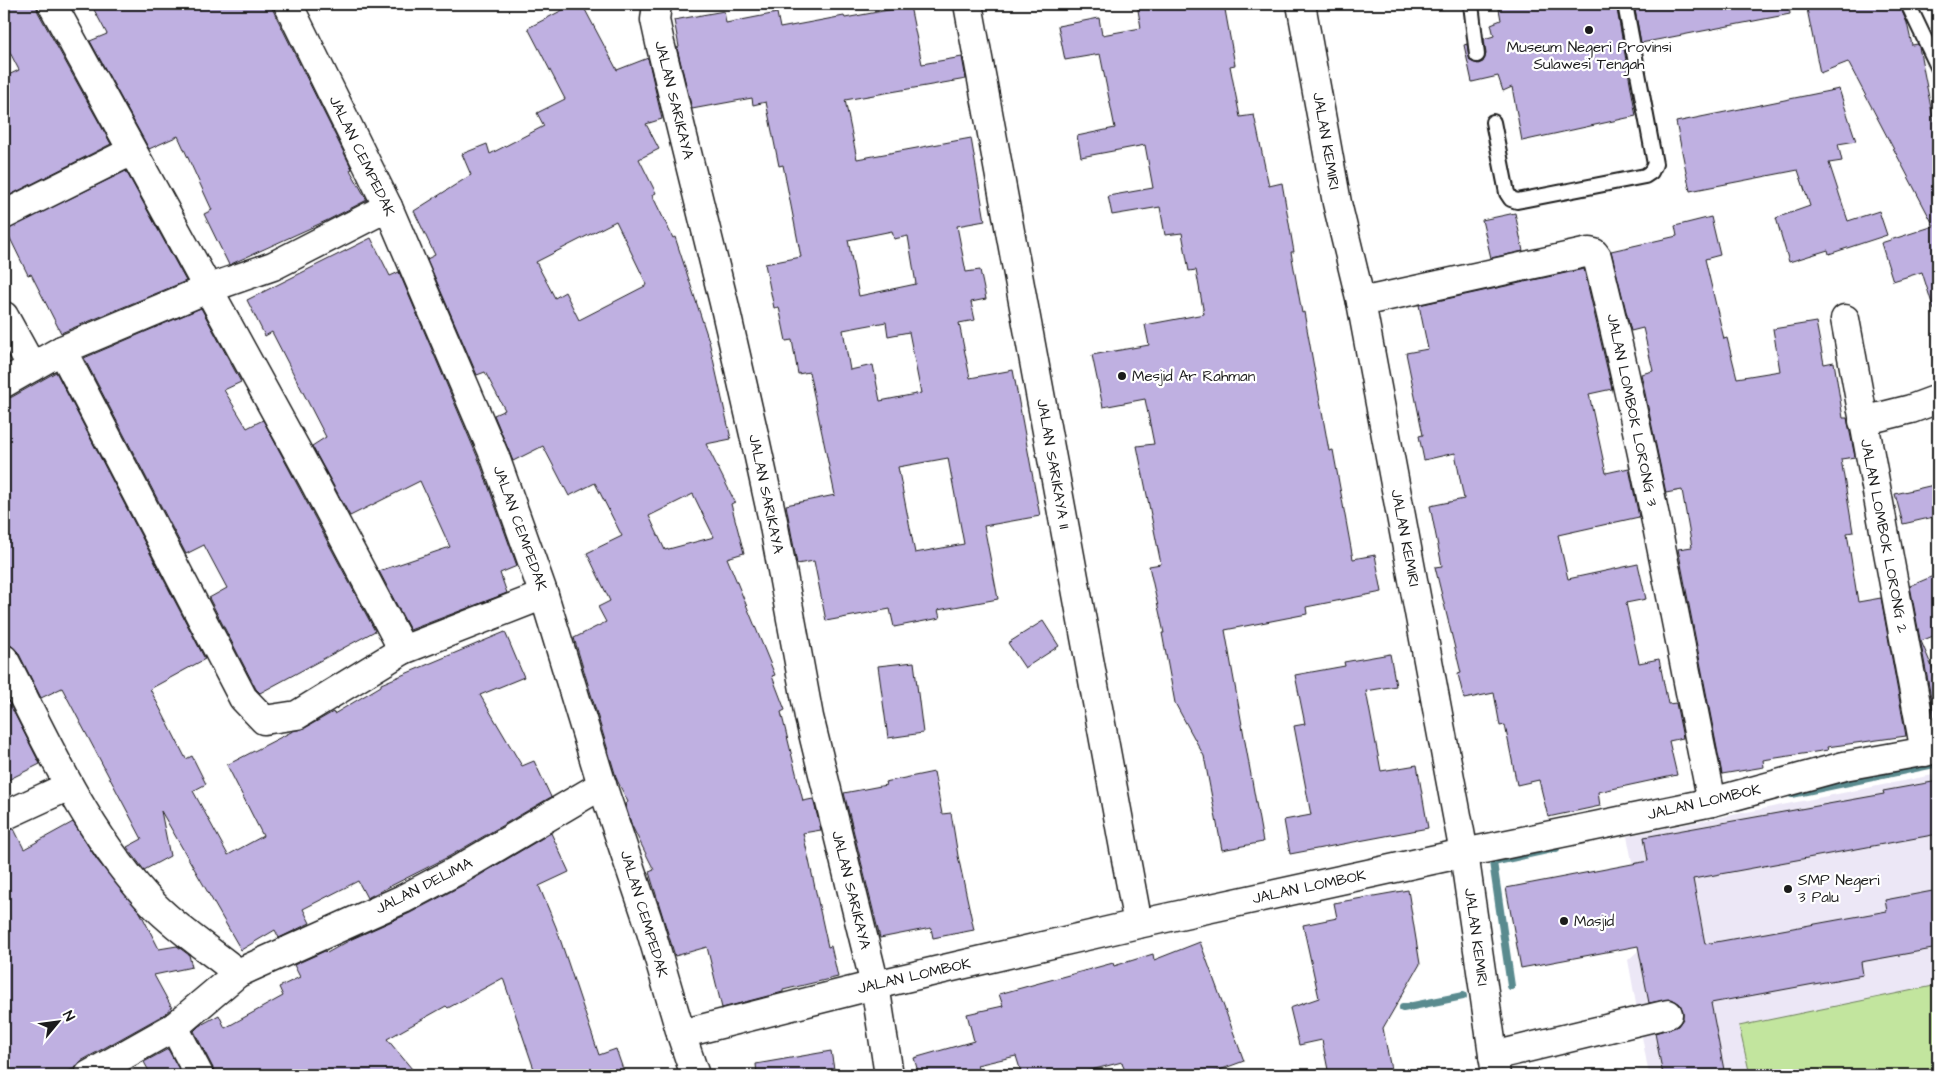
<svg xmlns="http://www.w3.org/2000/svg" width="1942" height="1079" viewBox="0 0 1942 1079" font-family="'Architects Daughter',sans-serif">
	<style>
		.built { fill: #ece7f6 }
		.green { fill: #c2e59e; stroke: #6f805d }
		.lines { fill: none; stroke-linecap: round; stroke-linejoin: round }
		.stream { stroke: #5a8b8f; stroke-width: 8 }
		.building { fill: #bfb0e1; stroke: #1c1c1c; fill-rule: evenodd }
		.lane-casing { stroke: #1c1c1c; stroke-width: 18 }
		.street-casing { stroke: #1c1c1c; stroke-width: 31 }
		.secondary-casing { stroke: #1c1c1c; stroke-width: 31 }
		.lane { stroke: #fff; stroke-width: 14 }
		.street { stroke: #fff; stroke-width: 28 }
		.secondary { stroke: #fff; stroke-width: 28 }
		.poi-dot { fill: #1c1c1c; stroke: #fff; stroke-width: 2 }
		.labels { text-anchor: middle; dominant-baseline: central; stroke-width: 4.5; stroke-linejoin: round; paint-order: stroke }
		.poi-label { font-size: 15px; fill: #1c1c1c; stroke: #fff; text-anchor: start }
		.street-label { font-size: 15px; fill: #1c1c1c; stroke: #fff }
	</style>
	<rect width="100%" height="100%" fill="#fff"/>
	<filter id="ink" filterUnits="userSpaceOnUse"><feTurbulence type="fractalNoise" baseFrequency=".02" numOctaves="2"/><feDisplacementMap in="SourceGraphic" scale="10" xChannelSelector="R" yChannelSelector="G"/><feConvolveMatrix kernelMatrix="1 2 1 2 8 2 1 2 1" color-interpolation-filters="sRGB"/></filter>
	<g filter="url(#ink)">
		<path class="built" d="M 1938,774 L 1938,1075 L 1649,1075 L 1628,960 L 1648,942 L 1627,836 Z"/>
		<path class="green" d="M 1938,985 L 1938,1075 L 1750,1075 L 1739,1026 Z"/>
		<g class="lines">
			<g class="stream">
				<path d="M 1792,794 L 1934,764"/>
				<path d="M 1511,986 L 1493,862 L 1556,848"/>
				<path d="M 1403,1008 L 1463,996"/>
			</g>
		</g>
		<g class="building">
			<path d="M 4,4 L 36,4 L 38,12 L 111,144 L 4,198 L 4,77 L 19,70 L 4,41 Z"/>
			<path d="M 91,4 L 270,4 L 352,169 L 350,170 L 367,200 L 328,220 L 229,265 L 204,214 L 212,210 L 178,136 L 149,149 L 90,41 L 107,34 Z"/>
			<path d="M 574,4 L 582,4 L 617,70 L 648,58 L 662,119 L 646,124 L 659,149 L 639,159 L 656,193 L 652,195 L 673,238 L 675,237 L 709,341 L 731,439 L 706,444 L 735,502 L 731,504 L 744,553 L 727,558 L 775,675 L 772,676 L 785,710 L 781,712 L 803,801 L 813,799 L 821,830 L 803,833 L 828,947 L 831,946 L 838,977 L 783,990 L 783,992 L 722,1008 L 707,947 L 675,956 L 649,872 L 654,870 L 632,826 L 625,804 L 628,802 L 617,780 L 574,638 L 606,622 L 598,607 L 610,601 L 587,553 L 622,536 L 595,483 L 569,496 L 543,446 L 513,461 L 494,415 L 505,410 L 485,372 L 477,375 L 427,259 L 435,255 L 414,211 L 471,175 L 462,154 L 487,144 L 490,154 L 544,126 L 537,113 L 565,99 L 528,28 ZM 616,221 L 647,285 L 579,320 L 565,292 L 555,298 L 536,262 ZM 693,494 L 714,537 L 665,550 L 649,516 Z"/>
			<path d="M 1137,4 L 1224,4 L 1235,65 L 1230,66 L 1240,117 L 1254,115 L 1269,186 L 1282,183 L 1294,252 L 1291,252 L 1302,313 L 1304,312 L 1329,451 L 1333,450 L 1353,559 L 1375,555 L 1382,592 L 1306,607 L 1307,614 L 1225,630 L 1263,842 L 1222,850 L 1204,756 L 1175,703 L 1162,633 L 1164,633 L 1149,566 L 1161,564 L 1137,446 L 1154,444 L 1145,399 L 1103,407 L 1092,355 L 1149,345 L 1145,325 L 1204,314 L 1196,270 L 1189,271 L 1182,233 L 1165,235 L 1160,207 L 1112,215 L 1108,196 L 1153,188 L 1145,145 L 1081,157 L 1077,136 L 1115,128 L 1100,54 L 1065,60 L 1058,26 L 1099,18 L 1102,35 L 1141,28 Z"/>
			<path d="M 1498,4 L 1616,4 L 1636,116 L 1522,141 L 1512,87 L 1503,91 L 1498,76 L 1472,82 L 1464,45 L 1467,44 L 1470,61 L 1478,64 L 1483,62 L 1486,54 L 1484,39 L 1494,36 L 1491,24 L 1501,20 Z"/>
			<path d="M 1634,4 L 1789,4 L 1790,14 L 1641,43 Z"/>
			<path d="M 1806,4 L 1899,4 L 1907,23 L 1912,45 L 1918,44 L 1919,47 L 1934,123 L 1938,121 L 1938,310 L 1934,310 L 1922,272 L 1893,281 L 1881,243 L 1934,226 L 1848,62 L 1820,73 Z"/>
			<path d="M 910,6 L 922,64 L 962,57 L 966,79 L 845,100 L 857,159 L 971,138 L 985,221 L 957,226 L 966,272 L 980,270 L 986,299 L 971,302 L 975,320 L 959,323 L 970,378 L 1013,370 L 1040,516 L 984,526 L 998,599 L 938,610 L 940,618 L 894,627 L 890,609 L 826,621 L 814,561 L 797,564 L 786,505 L 835,495 L 809,372 L 798,374 L 792,340 L 786,341 L 779,307 L 774,308 L 765,264 L 801,257 L 783,165 L 779,166 L 766,102 L 753,105 L 752,98 L 692,109 L 677,48 L 679,47 L 674,20 L 724,11 L 726,23 L 777,13 L 780,28 L 844,16 L 845,18 ZM 892,231 L 894,239 L 908,236 L 916,284 L 859,296 L 848,240 ZM 886,322 L 888,336 L 909,332 L 921,393 L 880,401 L 873,365 L 850,370 L 843,330 ZM 948,458 L 964,544 L 915,553 L 898,467 Z"/>
			<path d="M 1839,89 L 1856,141 L 1838,144 L 1842,161 L 1829,163 L 1848,221 L 1879,211 L 1887,235 L 1829,254 L 1828,250 L 1789,262 L 1776,218 L 1810,206 L 1798,170 L 1690,191 L 1676,122 Z"/>
			<path d="M 126,171 L 186,281 L 61,333 L 31,274 L 28,275 L 6,230 Z"/>
			<path d="M 1515,213 L 1523,251 L 1491,258 L 1482,220 Z"/>
			<path d="M 1711,217 L 1720,255 L 1705,259 L 1724,339 L 1727,338 L 1737,378 L 1780,371 L 1773,329 L 1816,322 L 1824,364 L 1834,362 L 1843,418 L 1847,418 L 1855,457 L 1841,459 L 1853,532 L 1847,533 L 1858,602 L 1881,598 L 1906,736 L 1827,747 L 1828,750 L 1763,760 L 1764,767 L 1722,774 L 1678,549 L 1692,547 L 1682,490 L 1666,493 L 1641,374 L 1653,371 L 1643,328 L 1631,331 L 1611,251 L 1677,236 L 1675,226 Z"/>
			<path d="M 371,238 L 390,276 L 399,272 L 480,463 L 517,566 L 500,573 L 507,593 L 410,630 L 379,571 L 450,547 L 420,481 L 350,516 L 312,446 L 326,437 L 272,332 L 265,336 L 247,300 Z"/>
			<path d="M 1584,269 L 1612,389 L 1589,394 L 1606,473 L 1629,468 L 1639,517 L 1558,535 L 1568,579 L 1638,564 L 1646,599 L 1626,603 L 1639,663 L 1659,659 L 1668,704 L 1676,703 L 1683,738 L 1669,741 L 1677,775 L 1598,792 L 1600,806 L 1548,817 L 1539,780 L 1517,785 L 1505,725 L 1500,726 L 1494,693 L 1464,699 L 1458,674 L 1461,673 L 1435,567 L 1442,566 L 1430,506 L 1464,499 L 1455,453 L 1424,460 L 1419,436 L 1423,435 L 1406,353 L 1428,349 L 1419,305 Z"/>
			<path d="M 201,308 L 241,382 L 224,390 L 247,428 L 263,420 L 375,631 L 260,693 L 256,689 L 209,598 L 227,588 L 204,545 L 186,554 L 84,358 Z"/>
			<path d="M 56,372 L 205,659 L 150,689 L 186,759 L 192,756 L 206,784 L 193,791 L 228,855 L 263,836 L 227,765 L 293,731 L 305,728 L 333,712 L 334,714 L 381,686 L 381,684 L 505,632 L 524,677 L 480,695 L 522,766 L 534,761 L 551,797 L 450,856 L 367,898 L 358,881 L 303,909 L 310,923 L 279,938 L 275,930 L 241,950 L 161,811 L 170,856 L 144,870 L 127,847 L 142,839 L 62,688 L 41,698 L 18,652 L 12,646 L 4,644 L 4,399 L 12,397 Z"/>
			<path d="M 1938,484 L 1938,516 L 1903,524 L 1895,494 Z"/>
			<path d="M 1938,574 L 1938,634 L 1921,641 L 1938,681 L 1938,723 L 1936,724 L 1910,586 Z"/>
			<path d="M 1043,621 L 1059,646 L 1025,668 L 1008,643 Z"/>
			<path d="M 1390,654 L 1396,686 L 1366,691 L 1381,771 L 1417,765 L 1428,828 L 1290,854 L 1284,820 L 1311,815 L 1294,726 L 1305,724 L 1295,675 L 1345,666 L 1344,662 Z"/>
			<path d="M 914,662 L 923,733 L 888,738 L 878,666 Z"/>
			<path d="M 4,693 L 40,764 L 4,782 Z"/>
			<path d="M 934,772 L 942,814 L 951,813 L 958,856 L 974,930 L 933,938 L 931,928 L 880,938 L 844,793 L 886,785 L 885,782 Z"/>
			<path d="M 1938,781 L 1938,834 L 1693,879 L 1705,944 L 1887,911 L 1885,900 L 1938,890 L 1938,948 L 1861,962 L 1863,975 L 1711,1003 L 1725,1075 L 1663,1075 L 1655,1033 L 1678,1026 L 1683,1019 L 1683,1011 L 1680,1004 L 1672,999 L 1649,1003 L 1638,946 L 1521,968 L 1506,888 L 1648,861 L 1644,837 L 1884,794 L 1883,791 Z"/>
			<path d="M 73,822 L 97,860 L 140,912 L 159,949 L 177,946 L 189,955 L 192,967 L 154,975 L 172,1008 L 165,1014 L 81,1061 L 75,1068 L 61,1075 L 4,1075 L 4,831 L 14,829 L 24,849 Z"/>
			<path d="M 551,833 L 569,872 L 539,886 L 556,927 L 599,1055 L 616,1049 L 625,1075 L 536,1075 L 503,978 L 448,1008 L 446,1006 L 387,1039 L 417,1075 L 215,1075 L 213,1068 L 194,1031 L 199,1026 L 219,1015 L 225,1028 L 283,996 L 279,987 L 300,977 L 294,965 L 325,951 L 327,953 L 352,939 L 410,913 L 465,884 Z"/>
			<path d="M 1408,890 L 1420,964 L 1383,1028 L 1392,1075 L 1329,1075 L 1322,1040 L 1299,1045 L 1290,1008 L 1319,998 L 1303,925 L 1337,918 L 1334,903 Z"/>
			<path d="M 1200,942 L 1244,1061 L 1206,1075 L 1126,1075 L 1122,1062 L 1072,1075 L 1022,1075 L 1016,1056 L 977,1065 L 980,1075 L 919,1075 L 914,1058 L 974,1041 L 967,1014 L 1003,1006 L 999,994 L 1113,963 L 1114,966 L 1153,954 L 1154,960 Z"/>
			<path d="M 168,1049 L 182,1075 L 151,1075 L 144,1062 Z"/>
			<path d="M 831,1051 L 835,1075 L 757,1075 L 756,1064 Z"/>
		</g>
		<g class="lines">
			<defs>
				<g id="lane">
					<path d="M 1471,4 L 1477,55"/>
					<path d="M 1908,4 L 1938,67"/>
					<path d="M 1493,122 L 1507,193 L 1511,199 L 1517,201 L 1645,176 L 1651,172 L 1655,164 L 1625,4"/>
				</g>
				<g id="street">
					<path d="M 52,4 L 313,480 L 403,650 L 544,595"/>
					<path d="M 288,4 L 388,207 L 495,457 L 544,595 L 602,785 L 647,918 L 681,1034 L 695,1075"/>
					<path d="M 657,4 L 655,20 L 660,43 L 724,303 L 755,439 L 773,521 L 809,717 L 875,985 L 889,1075"/>
					<path d="M 968,4 L 1138,924"/>
					<path d="M 4,215 L 132,151"/>
					<path d="M 1361,302 L 1589,252 L 1594,253 L 1597,257 C 1642,437 1675,620 1712,802"/>
					<path d="M 4,316 L 32,367"/>
					<path d="M 1845,319 L 1925,752"/>
					<path d="M 62,350 L 243,698 L 264,720 L 297,715 L 403,650"/>
					<path d="M 4,383 L 62,350 L 207,289 L 273,266 L 388,207"/>
					<path d="M 1863,421 L 1911,409 L 1938,399"/>
					<path d="M 4,659 C 48,744 88,837 155,906 C 180,931 211,951 238,973"/>
					<path d="M 4,816 L 69,786"/>
					<path d="M 174,1027 L 199,1075"/>
					<path d="M 681,1034 L 875,985 L 1138,924 L 1464,853 L 1712,802 L 1844,766 L 1938,749"/>
					<path d="M 1493,1056 L 1668,1014"/>
					<path d="M 89,1075 L 174,1027 L 238,973 L 403,899 L 458,870 L 602,785"/>
				</g>
				<path id="secondary" d="M 1301,4 L 1337,203 L 1361,302 L 1464,853 L 1496,1075"/>
			</defs>
			<use href="#lane" class="lane-casing"/>
			<use href="#street" class="street-casing"/>
			<use href="#secondary" class="secondary-casing"/>
			<use href="#lane" class="lane"/>
			<use href="#street" class="street"/>
			<use href="#secondary" class="secondary"/>
		</g>
	</g>
	<g class="poi-dot">
		<circle cx="1589" cy="30" r="5"/>
		<circle cx="1122" cy="376" r="5"/>
		<circle cx="1788" cy="889" r="5"/>
		<circle cx="1564" cy="921" r="5"/>
	</g>
	<g class="labels">
		<g class="poi-label">
			<text x="1589" y="47" text-anchor="middle">Museum Negeri Provinsi<tspan x="1589" dy="17">Sulawesi Tengah</tspan></text>
			<text x="1132" y="376">Mesjid Ar Rahman</text>
			<text x="1798" y="880">SMP Negeri<tspan x="1798" dy="17">3 Palu</tspan></text>
			<text x="1574" y="921">Masjid</text>
		</g>
		<g class="street-label">
			<text transform="translate(674 100) rotate(76)">JALAN SARIKAYA</text>
			<text transform="translate(1326 141) rotate(80)">JALAN KEMIRI</text>
			<text transform="translate(362 156) rotate(64)">JALAN CEMPEDAK</text>
			<text transform="translate(1632 410) rotate(78)">JALAN LOMBOK LORONG 3</text>
			<text transform="translate(1053 464) rotate(80)">JALAN SARIKAYA II</text>
			<text transform="translate(766 494) rotate(78)">JALAN SARIKAYA</text>
			<text transform="translate(520 528) rotate(70)">JALAN CEMPEDAK</text>
			<text transform="translate(1884 536) rotate(79)">JALAN LOMBOK LORONG 2</text>
			<text transform="translate(1405 538) rotate(79)">JALAN KEMIRI</text>
			<text transform="translate(1704 802) rotate(-13)">JALAN LOMBOK</text>
			<text transform="translate(424 886) rotate(-27)">JALAN DELIMA</text>
			<text transform="translate(1309 887) rotate(-12)">JALAN LOMBOK</text>
			<text transform="translate(851 890) rotate(76)">JALAN SARIKAYA</text>
			<text transform="translate(644 914) rotate(73)">JALAN CEMPEDAK</text>
			<text transform="translate(1476 937) rotate(82)">JALAN KEMIRI</text>
			<text transform="translate(914 976) rotate(-13)">JALAN LOMBOK</text>
		</g>
	</g>
	<rect width="1942" height="1079" fill="none" stroke="#fff" stroke-width="20"/>
	<rect x="10" y="10" width="1922" height="1059" fill="none" stroke="#1c1c1c" stroke-width="2" filter="url(#ink)"/>
	<g transform="translate(58 1022) rotate(61)" stroke="#ffffff" stroke-width="4" paint-order="stroke">
	<path d="M0-4L9 19L0 12L-9 19Z" fill="#1c1c1c"/>
	<text y="-8" font-size="14" font-weight="bold" text-anchor="middle" fill="#1c1c1c">N</text>
	</g>
</svg>
